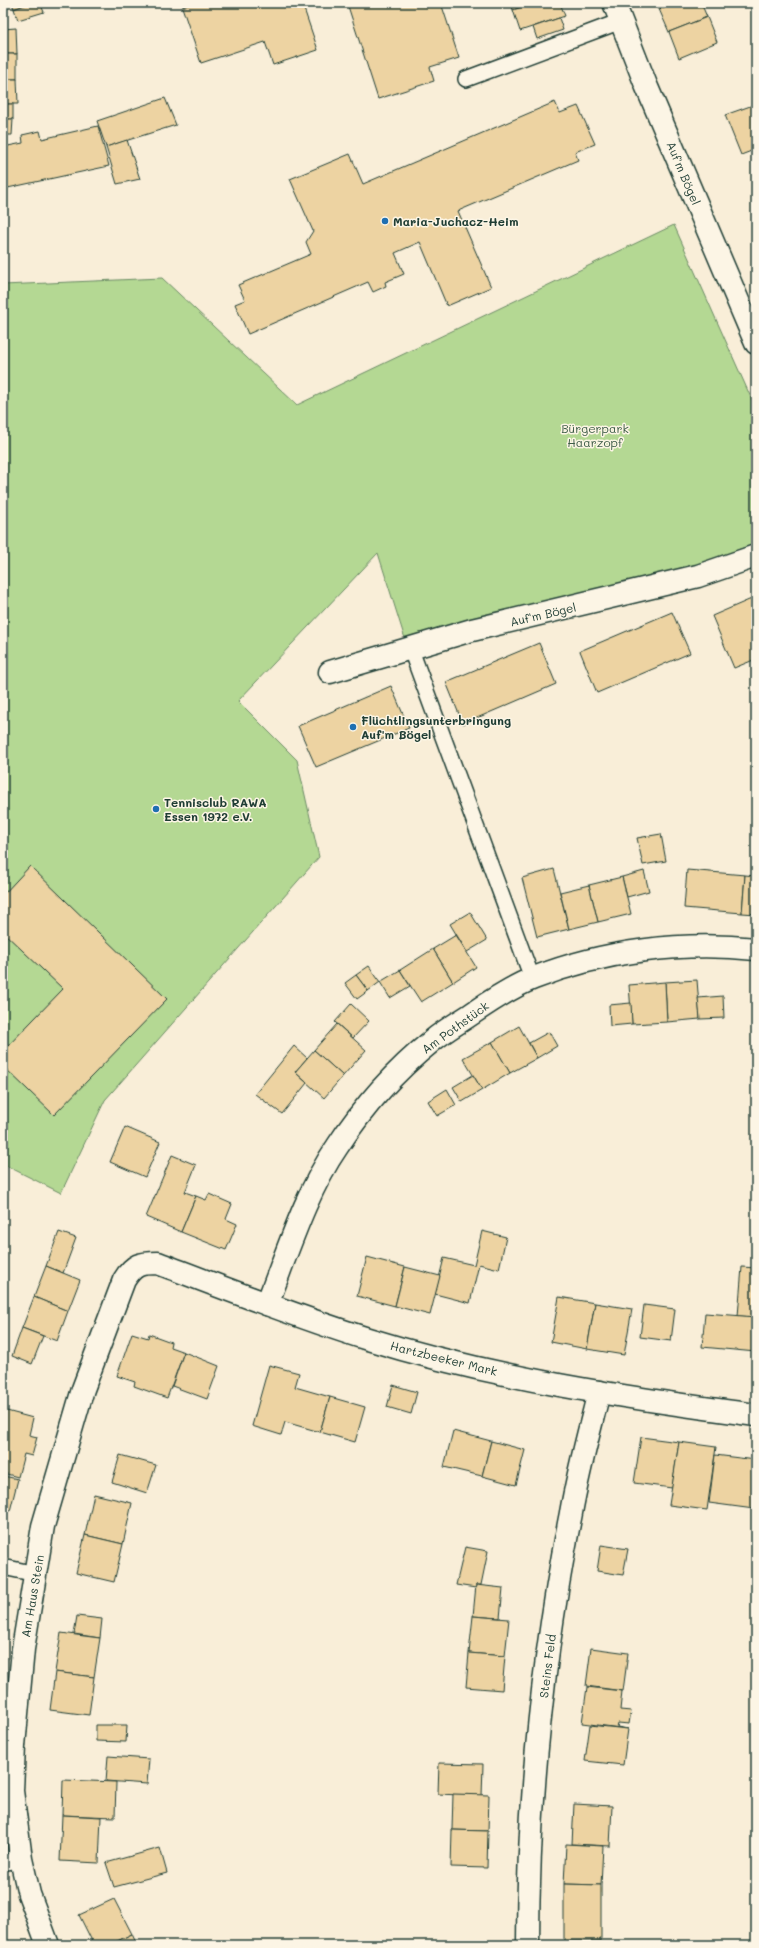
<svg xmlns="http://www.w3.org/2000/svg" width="759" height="1948" viewBox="0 0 759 1948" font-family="Mali,sans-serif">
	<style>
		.green { fill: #b4d893; stroke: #6a8a64 }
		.building { fill: #edd3a2; stroke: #1f3d34 }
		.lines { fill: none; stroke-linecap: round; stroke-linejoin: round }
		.lane-casing { stroke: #1f3d34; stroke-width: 18 }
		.street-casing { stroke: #1f3d34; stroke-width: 25 }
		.lane { stroke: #fcf5e5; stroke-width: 15 }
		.street { stroke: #fcf5e5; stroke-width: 22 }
		.poi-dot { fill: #1f6fb2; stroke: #fcf5e5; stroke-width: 1.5 }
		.labels { text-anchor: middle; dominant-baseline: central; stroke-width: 3; stroke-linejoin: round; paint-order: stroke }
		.street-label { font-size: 12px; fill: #1f3d34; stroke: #fcf5e5 }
		.poi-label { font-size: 12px; font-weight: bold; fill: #1f3d34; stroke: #fcf5e5; text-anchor: start }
		.park-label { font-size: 12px; fill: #3d5c47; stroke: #fcf5e5 }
	</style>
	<rect width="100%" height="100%" fill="#f9eed8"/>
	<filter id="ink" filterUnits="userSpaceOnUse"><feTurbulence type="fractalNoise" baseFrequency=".025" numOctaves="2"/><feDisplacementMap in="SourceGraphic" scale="8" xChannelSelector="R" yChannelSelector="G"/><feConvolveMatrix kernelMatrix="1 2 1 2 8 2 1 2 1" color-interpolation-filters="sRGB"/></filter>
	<g filter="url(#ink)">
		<path class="green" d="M 674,225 L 756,409 L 756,543 L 672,575 L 406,642 L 378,553 L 238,701 L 297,760 L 319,857 L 105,1100 L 61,1193 L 3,1164 L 3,285 L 162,278 L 297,405 Z"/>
		<g class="building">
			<path d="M 12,3 L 30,3 L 14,9 Z"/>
			<path d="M 30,3 L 40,3 L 44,12 L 18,20 L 14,9 Z"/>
			<path d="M 195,3 L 302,3 L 318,50 L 273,65 L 265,42 L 201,63 L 182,7 Z"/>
			<path d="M 347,3 L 441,3 L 459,58 L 430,67 L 434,81 L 378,99 Z"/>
			<path d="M 511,3 L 533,3 L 513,10 Z"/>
			<path d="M 533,3 L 560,3 L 565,16 L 520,31 L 513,10 Z"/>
			<path d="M 657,3 L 675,3 L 659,9 Z"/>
			<path d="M 675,3 L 701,3 L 707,17 L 669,32 L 659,9 Z"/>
			<path d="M 707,17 L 717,42 L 679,58 L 669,32 Z"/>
			<path d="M 559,18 L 563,30 L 537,39 L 533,27 Z"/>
			<path d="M 16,28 L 17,54 L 3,54 L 3,29 Z"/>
			<rect x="3" y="54" width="14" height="25"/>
			<path d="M 3,79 L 17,79 L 18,104 L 3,104 Z"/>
			<path d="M 165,98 L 176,125 L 106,147 L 97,121 Z"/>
			<path d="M 555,102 L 560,113 L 578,106 L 595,144 L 575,152 L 578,160 L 458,211 L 491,287 L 447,306 L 420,242 L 395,253 L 404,274 L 385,282 L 386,286 L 373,292 L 368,282 L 248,334 L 235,304 L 245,300 L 238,285 L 311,254 L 306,242 L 313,231 L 290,179 L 350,154 L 363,184 Z"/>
			<rect x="3" y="104" width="10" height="15"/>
			<path d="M 756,104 L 756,155 L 754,150 L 741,155 L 725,115 Z"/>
			<path d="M 3,119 L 13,119 L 12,135 L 3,135 Z"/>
			<path d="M 98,126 L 109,166 L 3,189 L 3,147 L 23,143 L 22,135 L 40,131 L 42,139 Z"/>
			<path d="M 127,140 L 140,179 L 117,184 L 106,147 Z"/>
			<path d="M 756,597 L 756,659 L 734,668 L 712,616 Z"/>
			<path d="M 672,612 L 690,653 L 597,693 L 580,651 Z"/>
			<path d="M 539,643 L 556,684 L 463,724 L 446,682 Z"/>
			<path d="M 391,686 L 409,728 L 316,767 L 298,726 Z"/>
			<path d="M 661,834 L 666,861 L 643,865 L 637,838 Z"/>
			<path d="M 30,866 L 167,999 L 54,1115 L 3,1066 L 3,1051 L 63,989 L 3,932 L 3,895 Z"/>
			<path d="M 554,869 L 569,929 L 537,937 L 522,878 Z"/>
			<path d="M 687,870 L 745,875 L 742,913 L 684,908 Z"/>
			<path d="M 644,871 L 649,891 L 627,897 L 622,877 Z"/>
			<path d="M 745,875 L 756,876 L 756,914 L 742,913 Z"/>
			<path d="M 622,877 L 631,914 L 598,922 L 589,885 Z"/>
			<path d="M 589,885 L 598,922 L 569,929 L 560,892 Z"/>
			<path d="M 470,912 L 487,940 L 467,952 L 450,924 Z"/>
			<path d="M 456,935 L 476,967 L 453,982 L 433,949 Z"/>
			<path d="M 433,949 L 453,982 L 421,1002 L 400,970 Z"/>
			<path d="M 369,966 L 380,982 L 368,991 L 356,975 Z"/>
			<path d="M 400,970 L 410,986 L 390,998 L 380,982 Z"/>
			<path d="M 356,975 L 368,991 L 357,999 L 345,983 Z"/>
			<path d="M 697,980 L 700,1019 L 667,1022 L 665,982 Z"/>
			<path d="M 665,982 L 667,1022 L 632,1024 L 629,985 Z"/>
			<path d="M 723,996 L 724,1018 L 700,1019 L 698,998 Z"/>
			<path d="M 631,1003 L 632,1024 L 610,1026 L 609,1005 Z"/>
			<path d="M 351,1004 L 369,1021 L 353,1038 L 335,1022 Z"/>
			<path d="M 337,1024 L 366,1050 L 343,1076 L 314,1050 Z"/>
			<path d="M 519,1026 L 537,1058 L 510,1073 L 492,1042 Z"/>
			<path d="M 549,1032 L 557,1046 L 537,1058 L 529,1043 Z"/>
			<path d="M 492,1042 L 510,1073 L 482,1090 L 463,1058 Z"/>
			<path d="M 294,1046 L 307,1058 L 295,1072 L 307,1083 L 282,1114 L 255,1094 Z"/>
			<path d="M 314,1050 L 343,1076 L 324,1098 L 295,1072 Z"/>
			<path d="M 473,1075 L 482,1090 L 462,1102 L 453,1087 Z"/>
			<path d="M 447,1089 L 456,1105 L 437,1116 L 428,1101 Z"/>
			<path d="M 125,1127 L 160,1142 L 145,1177 L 110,1162 Z"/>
			<path d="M 172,1155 L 196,1165 L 185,1192 L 196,1196 L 181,1232 L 146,1217 Z"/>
			<path d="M 209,1194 L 232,1204 L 226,1219 L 237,1224 L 226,1250 L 181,1232 L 196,1196 L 206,1200 Z"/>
			<path d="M 482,1231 L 506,1237 L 499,1269 L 479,1264 L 470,1303 L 435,1294 L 444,1258 L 474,1265 Z"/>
			<path d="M 59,1232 L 76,1238 L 63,1273 L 46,1266 Z"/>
			<path d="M 367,1257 L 405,1267 L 395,1306 L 357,1296 Z"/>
			<path d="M 46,1266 L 80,1280 L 68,1311 L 34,1297 Z"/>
			<path d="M 405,1267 L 440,1276 L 430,1315 L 395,1306 Z"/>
			<path d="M 742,1267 L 756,1268 L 756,1317 L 738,1316 Z"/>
			<path d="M 34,1297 L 68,1311 L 57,1341 L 22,1328 Z"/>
			<path d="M 559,1297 L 595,1303 L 587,1349 L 551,1342 Z"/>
			<path d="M 595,1303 L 632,1309 L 624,1355 L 587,1349 Z"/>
			<path d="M 644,1305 L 675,1309 L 671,1341 L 640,1337 Z"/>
			<path d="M 705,1313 L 756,1317 L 756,1352 L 702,1347 Z"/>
			<path d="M 22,1328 L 43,1336 L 32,1364 L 12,1356 Z"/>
			<path d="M 132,1333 L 148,1338 L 149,1334 L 171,1342 L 170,1347 L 184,1352 L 167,1398 L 134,1386 L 135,1382 L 117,1376 Z"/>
			<path d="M 184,1352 L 219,1366 L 207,1399 L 172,1386 Z"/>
			<path d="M 269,1365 L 299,1373 L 295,1387 L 330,1397 L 320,1432 L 285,1422 L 281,1435 L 252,1426 Z"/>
			<path d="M 393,1385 L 417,1392 L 411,1414 L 387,1407 Z"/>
			<path d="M 330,1397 L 365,1407 L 355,1442 L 320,1432 Z"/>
			<path d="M 3,1410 L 33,1418 L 29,1435 L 37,1437 L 32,1456 L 24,1454 L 18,1477 L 3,1473 Z"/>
			<path d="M 453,1431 L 491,1441 L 482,1476 L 444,1467 Z"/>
			<path d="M 641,1437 L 679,1442 L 672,1488 L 634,1483 Z"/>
			<path d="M 491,1441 L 525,1450 L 516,1485 L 482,1476 Z"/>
			<path d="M 679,1442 L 716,1447 L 707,1510 L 669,1505 Z"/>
			<path d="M 120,1455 L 156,1465 L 147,1493 L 112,1482 Z"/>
			<path d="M 715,1455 L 756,1460 L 754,1509 L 709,1503 Z"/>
			<path d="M 3,1476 L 18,1479 L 10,1511 L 3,1509 Z"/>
			<path d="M 94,1494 L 132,1503 L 123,1544 L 85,1535 Z"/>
			<path d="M 85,1535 L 123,1544 L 114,1582 L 76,1573 Z"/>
			<path d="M 601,1545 L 628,1549 L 623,1575 L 597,1571 Z"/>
			<path d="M 465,1547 L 488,1551 L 481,1585 L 476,1585 L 476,1588 L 456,1585 Z"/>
			<path d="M 476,1585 L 503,1588 L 500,1618 L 473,1616 Z"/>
			<path d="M 77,1616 L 102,1619 L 100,1638 L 74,1634 Z"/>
			<path d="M 473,1616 L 509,1619 L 505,1656 L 469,1653 Z"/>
			<path d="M 61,1633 L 100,1638 L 94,1677 L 55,1672 Z"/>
			<path d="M 591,1648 L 628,1653 L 623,1691 L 586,1686 Z"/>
			<path d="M 469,1653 L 505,1656 L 502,1690 L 466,1687 Z"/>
			<path d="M 55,1672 L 94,1677 L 89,1715 L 50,1710 Z"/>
			<path d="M 587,1687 L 622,1691 L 620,1710 L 631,1711 L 629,1724 L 618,1723 L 617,1727 L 628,1729 L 582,1723 Z"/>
			<path d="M 96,1725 L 127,1725 L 126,1742 L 96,1741 Z"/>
			<path d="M 590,1725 L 628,1729 L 623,1765 L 585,1761 Z"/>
			<path d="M 108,1756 L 149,1759 L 147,1784 L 106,1781 Z"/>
			<path d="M 439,1763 L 483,1764 L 482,1796 L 438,1794 Z"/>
			<path d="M 63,1780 L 116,1782 L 115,1817 L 62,1815 Z"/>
			<path d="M 453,1794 L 489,1795 L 488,1831 L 452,1830 Z"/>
			<path d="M 574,1804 L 612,1806 L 610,1846 L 572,1844 Z"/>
			<path d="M 62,1815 L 101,1817 L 99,1863 L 60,1861 Z"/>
			<path d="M 452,1830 L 488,1831 L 487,1868 L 451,1867 Z"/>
			<path d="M 566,1844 L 603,1846 L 601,1885 L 564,1884 Z"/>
			<path d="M 160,1848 L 167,1873 L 114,1887 L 106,1863 Z"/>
			<path d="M 564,1884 L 601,1885 L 601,1941 L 564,1941 Z"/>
			<path d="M 114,1899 L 132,1934 L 109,1945 L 94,1945 L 79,1915 Z"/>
			<path d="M 132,1934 L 137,1945 L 109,1945 Z"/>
		</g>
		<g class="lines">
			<defs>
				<g id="lane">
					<path d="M 466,79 L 621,21"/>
					<path d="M 411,650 L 532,978"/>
					<path d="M 3,1567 L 36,1574"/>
					<path d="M 3,1863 L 21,1859"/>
				</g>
				<g id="street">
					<path d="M 614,3 L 646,85 L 756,343"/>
					<path d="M 330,672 L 472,630 L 698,576 L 756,556"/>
					<path d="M 267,1304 C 287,1253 306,1192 337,1147 C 363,1107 395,1071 432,1041 C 445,1030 460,1022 473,1013 C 492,1000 513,986 534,978 C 603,951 682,941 756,949"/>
					<path d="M 48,1945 L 29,1894 L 21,1859 L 12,1791 L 14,1746 L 23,1649 L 43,1526 L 83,1389 L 124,1280 C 134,1264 140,1263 158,1263 C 227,1289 297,1317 368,1339 C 494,1378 626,1398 756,1415"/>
					<path d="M 528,1945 C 528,1801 543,1654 571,1513 C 578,1472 589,1432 599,1392"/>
				</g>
			</defs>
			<use href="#lane" class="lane-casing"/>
			<use href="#street" class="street-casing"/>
			<use href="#lane" class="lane"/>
			<use href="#street" class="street"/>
		</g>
	</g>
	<g class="poi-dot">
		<circle cx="385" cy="221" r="4"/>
		<circle cx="353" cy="727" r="4"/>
		<circle cx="156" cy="809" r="4"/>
	</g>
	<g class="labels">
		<g class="street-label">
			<text transform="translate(684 173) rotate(67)">Auf'm Bögel</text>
			<text transform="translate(543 614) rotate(-13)">Auf'm Bögel</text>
			<text transform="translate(455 1027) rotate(-36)">Am Pothstück</text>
			<text transform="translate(444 1358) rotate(14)">Hartzbeeker Mark</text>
			<text transform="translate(32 1596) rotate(-80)">Am Haus Stein</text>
			<text transform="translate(547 1666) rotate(-83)">Steins Feld</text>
		</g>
		<g class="poi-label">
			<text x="393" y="221">Maria-Juchacz-Heim</text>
			<text x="361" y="720">Flüchtlingsunterbringung<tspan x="361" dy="14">Auf'm Bögel</tspan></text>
			<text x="164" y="802">Tennisclub RAWA<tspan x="164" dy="14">Essen 1972 e.V.</tspan></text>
		</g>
		<g class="park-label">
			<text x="595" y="428">Bürgerpark<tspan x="595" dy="14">Haarzopf</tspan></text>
		</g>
	</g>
	<rect width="759" height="1948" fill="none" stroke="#fcf5e5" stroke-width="16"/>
	<rect x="8" y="8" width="743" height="1932" fill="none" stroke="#1f3d34" stroke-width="1.5" filter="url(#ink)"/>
</svg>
